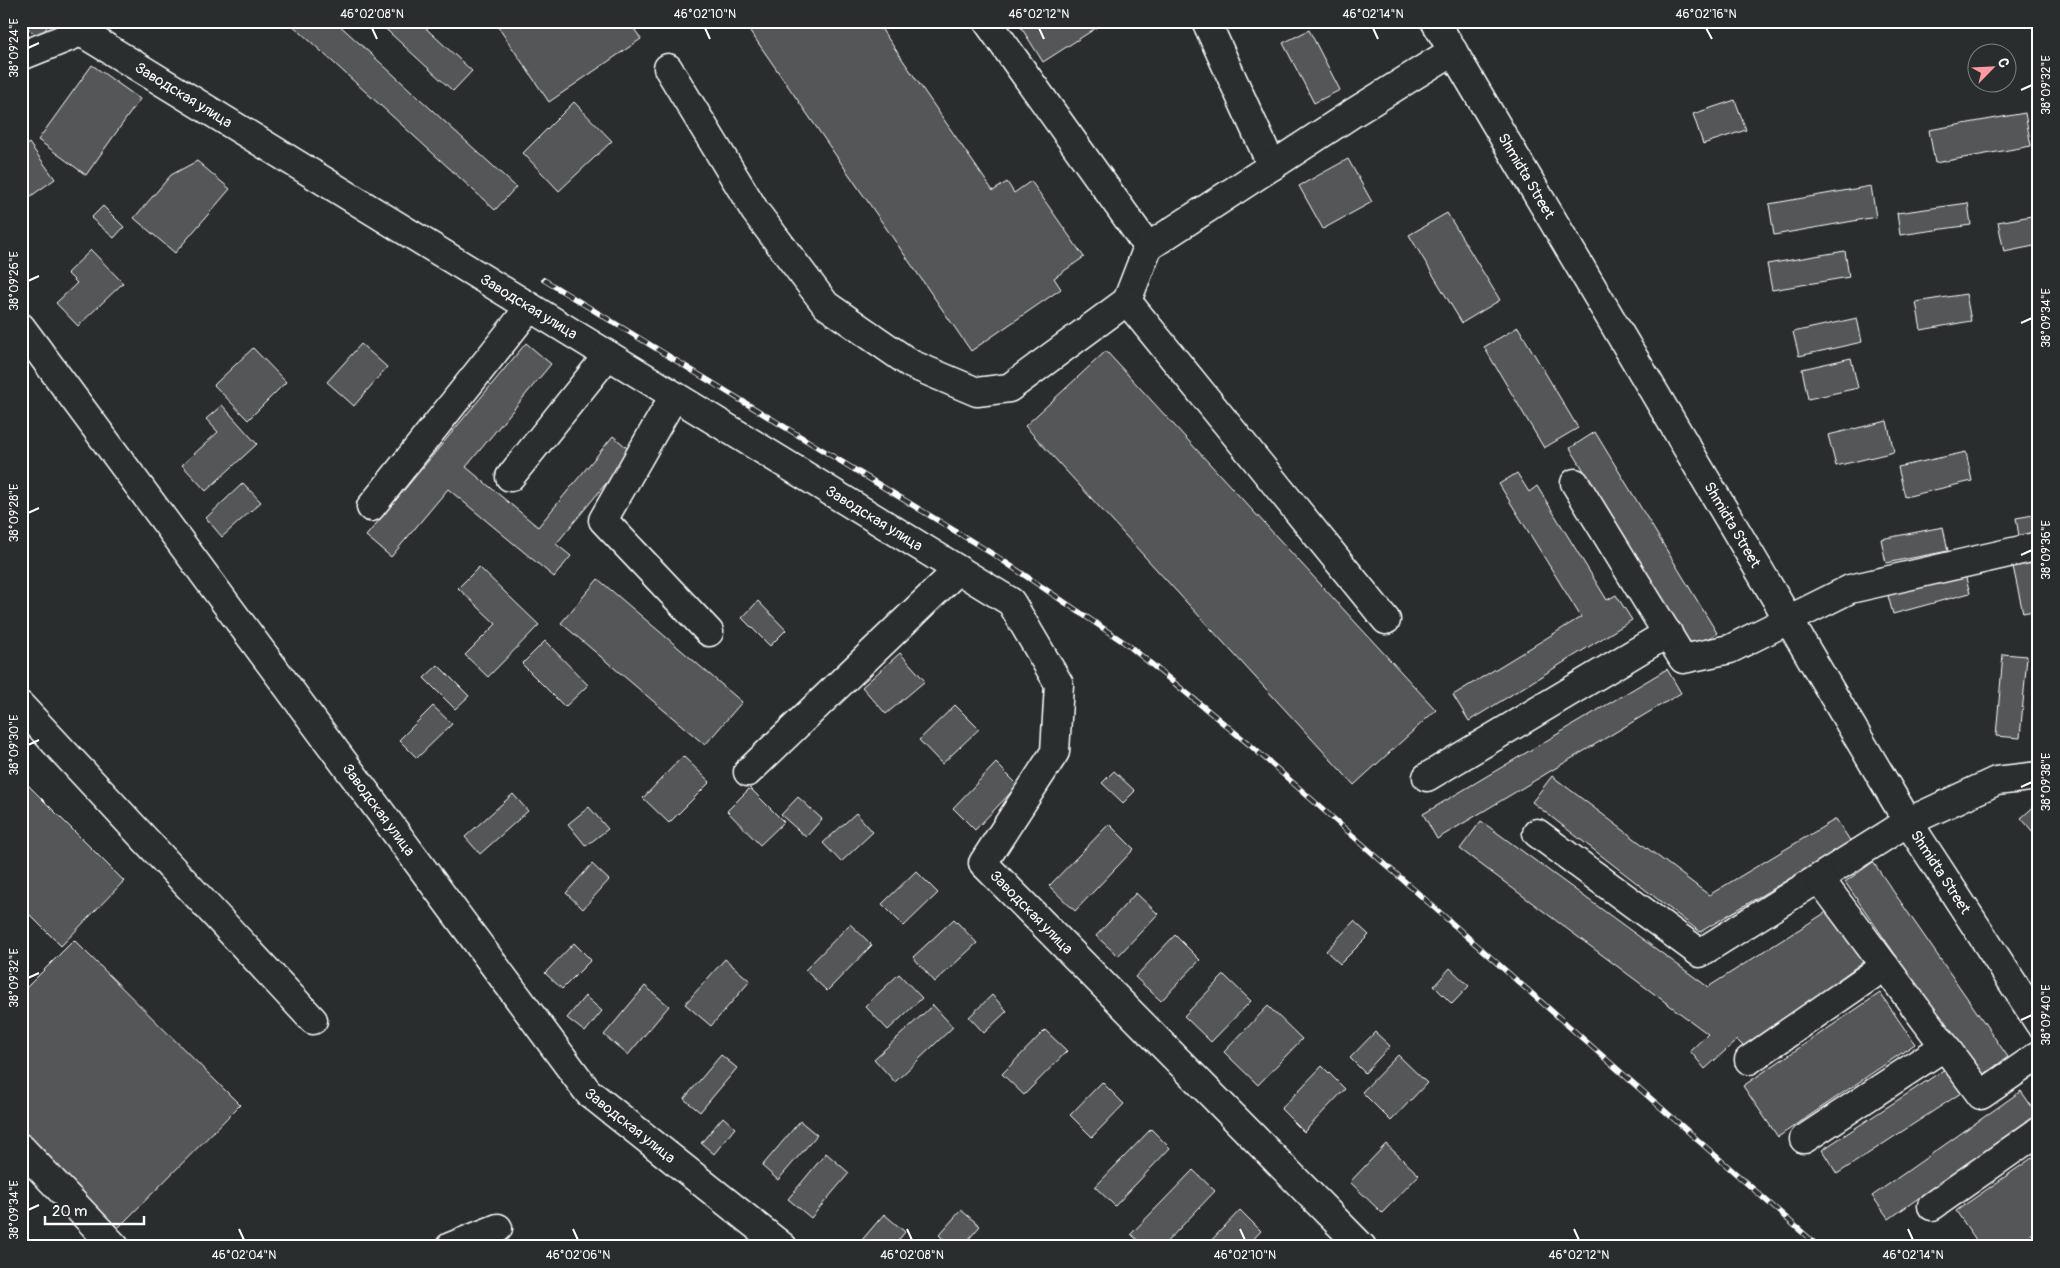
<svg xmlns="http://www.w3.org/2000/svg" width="2060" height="1268" viewBox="0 0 2060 1268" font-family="Pangolin,sans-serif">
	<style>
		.building { fill: #555758; stroke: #fff }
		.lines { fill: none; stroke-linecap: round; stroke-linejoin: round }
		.minor-casing { stroke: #fff; stroke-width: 31 }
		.minor { stroke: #2a2d2e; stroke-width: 28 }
		.rail-casing { stroke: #fff; stroke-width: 5.5 }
		.rail { stroke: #2a2d2e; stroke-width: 4; stroke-dasharray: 11; stroke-linecap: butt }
		.ticks { fill: none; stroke: #fff; stroke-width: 2 }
		.labels { text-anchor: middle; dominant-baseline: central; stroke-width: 4; stroke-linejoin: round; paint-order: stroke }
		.street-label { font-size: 15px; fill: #fff; stroke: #2a2d2e }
		.neatline { fill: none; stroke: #fff; stroke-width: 2 }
		.ticks-label { font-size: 12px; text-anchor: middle; fill: #fff }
	</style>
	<rect width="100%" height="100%" fill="#2a2d2e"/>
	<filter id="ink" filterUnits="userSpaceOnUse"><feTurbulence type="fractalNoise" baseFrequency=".02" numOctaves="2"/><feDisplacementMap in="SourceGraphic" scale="10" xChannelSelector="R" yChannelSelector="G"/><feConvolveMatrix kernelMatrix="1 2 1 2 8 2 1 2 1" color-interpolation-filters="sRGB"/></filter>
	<g filter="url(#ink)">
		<g class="building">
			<path d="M 21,21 L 51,21 L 40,37 L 21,24 Z"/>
			<path d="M 288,21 L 335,21 L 516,187 L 495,210 Z"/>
			<path d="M 377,21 L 418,21 L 472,71 L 453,91 Z"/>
			<path d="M 494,21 L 629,21 L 641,39 L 549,102 Z"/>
			<path d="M 743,21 L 876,21 L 993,191 L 1007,182 L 1014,193 L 1031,181 L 1084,257 L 1054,278 L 1061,289 L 971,351 Z"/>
			<path d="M 1017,21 L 1107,21 L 1043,62 Z"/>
			<path d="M 1309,30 L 1340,90 L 1314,103 L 1283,43 Z"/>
			<path d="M 92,65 L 140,99 L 86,175 L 38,140 Z"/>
			<path d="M 1735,100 L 1746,130 L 1703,144 L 1693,114 Z"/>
			<path d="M 574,102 L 612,141 L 559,191 L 523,153 Z"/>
			<path d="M 2025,113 L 2031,146 L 1935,163 L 1929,130 Z"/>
			<path d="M 29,143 L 55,179 L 21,203 L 21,149 Z"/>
			<path d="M 1348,159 L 1372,202 L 1323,229 L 1299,186 Z"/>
			<path d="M 197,161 L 230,189 L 175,253 L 134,218 L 171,175 Z"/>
			<path d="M 1871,186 L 1876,217 L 1774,235 L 1769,204 Z"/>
			<path d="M 1968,203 L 1971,225 L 1900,235 L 1897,213 Z"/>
			<path d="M 103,206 L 124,227 L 114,238 L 91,218 Z"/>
			<path d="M 1447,213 L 1500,300 L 1462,323 L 1409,235 Z"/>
			<path d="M 2037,215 L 2039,245 L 2004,252 L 1998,222 Z"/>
			<path d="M 91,250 L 123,283 L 78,326 L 56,303 L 77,283 L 67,273 Z"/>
			<path d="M 1845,251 L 1849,277 L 1772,290 L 1767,264 Z"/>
			<path d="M 1966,294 L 1971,321 L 1921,330 L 1916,302 Z"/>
			<path d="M 1857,318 L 1862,342 L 1799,356 L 1793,332 Z"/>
			<path d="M 1518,327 L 1578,428 L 1544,448 L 1484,347 Z"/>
			<path d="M 526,343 L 551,364 L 466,467 L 538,527 L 613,436 L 632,452 L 556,544 L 571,556 L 554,577 L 448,489 L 391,557 L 366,536 Z"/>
			<path d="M 361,344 L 387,367 L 354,406 L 327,382 Z"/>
			<path d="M 253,348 L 286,382 L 248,420 L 214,385 Z"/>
			<path d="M 1106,351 L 1436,710 L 1354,785 L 1025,426 Z"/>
			<path d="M 1851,358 L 1858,388 L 1808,399 L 1802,369 Z"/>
			<path d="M 222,405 L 257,444 L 206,491 L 182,465 L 218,432 L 206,419 Z"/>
			<path d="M 1887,421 L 1894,452 L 1836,466 L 1828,435 Z"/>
			<path d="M 1595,432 L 1717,633 L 1692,648 L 1570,448 Z"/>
			<path d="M 1966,452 L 1972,481 L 1905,497 L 1898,467 Z"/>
			<path d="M 1517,473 L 1529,492 L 1537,486 L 1607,600 L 1616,595 L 1632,620 L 1469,721 L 1453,695 L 1581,617 L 1499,484 Z"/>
			<path d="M 243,483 L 261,502 L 222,537 L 206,518 Z"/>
			<path d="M 2039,514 L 2039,532 L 2019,536 L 2016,518 Z"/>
			<path d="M 1943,527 L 1948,551 L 1886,563 L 1881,539 Z"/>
			<path d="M 2034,557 L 2039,578 L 2039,610 L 2023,613 L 2012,562 Z"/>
			<path d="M 479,567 L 539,625 L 488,677 L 465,655 L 496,624 L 458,588 Z"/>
			<path d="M 1964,571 L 1970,593 L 1893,614 L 1887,592 Z"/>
			<path d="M 598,579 L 742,702 L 705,745 L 561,623 Z"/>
			<path d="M 758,601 L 786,630 L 770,646 L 742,618 Z"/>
			<path d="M 545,641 L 588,685 L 565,707 L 522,664 Z"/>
			<path d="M 900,653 L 925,681 L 886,714 L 862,687 Z"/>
			<path d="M 2003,654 L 2027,656 L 2020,738 L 1996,736 Z"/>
			<path d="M 438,665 L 469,696 L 455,709 L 424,678 Z"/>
			<path d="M 1667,669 L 1681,693 L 1437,839 L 1423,814 Z"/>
			<path d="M 955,705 L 979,729 L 942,764 L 919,740 Z"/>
			<path d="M 433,706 L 452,724 L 417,758 L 399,740 Z"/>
			<path d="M 683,756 L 710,782 L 669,823 L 643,798 Z"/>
			<path d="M 996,763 L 1018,785 L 975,830 L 953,808 Z"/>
			<path d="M 1114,771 L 1135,791 L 1123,803 L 1102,783 Z"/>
			<path d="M 1552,776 L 1709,895 L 1836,819 L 1851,842 L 1700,932 L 1532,802 Z"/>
			<path d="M 21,778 L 124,881 L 61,946 L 21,906 Z"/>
			<path d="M 750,788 L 784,822 L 760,845 L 727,811 Z"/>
			<path d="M 513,794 L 528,811 L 480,854 L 465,837 Z"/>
			<path d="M 798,797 L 822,819 L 806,837 L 781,815 Z"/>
			<path d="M 2039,802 L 2039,839 L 2021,818 Z"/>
			<path d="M 589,807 L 608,829 L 586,846 L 568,824 Z"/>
			<path d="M 856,813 L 873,832 L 841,862 L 823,843 Z"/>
			<path d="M 1481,821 L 1708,987 L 1828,911 L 1863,962 L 1745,1048 L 1737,1040 L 1705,1069 L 1690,1051 L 1708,1034 L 1460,849 Z"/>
			<path d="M 1109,824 L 1134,849 L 1075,911 L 1049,886 Z"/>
			<path d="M 1873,862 L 2008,1057 L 1980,1077 L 1845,882 Z"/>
			<path d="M 592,864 L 609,880 L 583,909 L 566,893 Z"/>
			<path d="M 916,871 L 938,893 L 904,926 L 882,904 Z"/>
			<path d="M 1136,893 L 1158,914 L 1118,956 L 1096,936 Z"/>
			<path d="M 954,919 L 977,943 L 935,982 L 913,957 Z"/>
			<path d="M 1354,921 L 1369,935 L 1340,964 L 1326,951 Z"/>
			<path d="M 850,924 L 872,945 L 827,991 L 805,970 Z"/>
			<path d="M 1175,935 L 1200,960 L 1161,1001 L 1135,977 Z"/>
			<path d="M 74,940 L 240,1105 L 117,1229 L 21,1133 L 21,993 Z"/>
			<path d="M 574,943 L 591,960 L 562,989 L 545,973 Z"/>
			<path d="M 725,959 L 750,981 L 711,1026 L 685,1004 Z"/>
			<path d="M 1450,968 L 1469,986 L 1452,1004 L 1434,986 Z"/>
			<path d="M 899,974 L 922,998 L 888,1030 L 865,1006 Z"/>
			<path d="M 1224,975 L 1251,1001 L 1211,1042 L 1184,1016 Z"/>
			<path d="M 645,986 L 669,1006 L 628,1055 L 604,1035 Z"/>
			<path d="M 1880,993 L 1915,1044 L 1778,1137 L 1743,1086 Z"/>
			<path d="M 992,995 L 1007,1011 L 984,1033 L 969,1017 Z"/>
			<path d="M 585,996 L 602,1011 L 585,1032 L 567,1018 Z"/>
			<path d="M 933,1005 L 953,1027 L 895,1082 L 874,1059 Z"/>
			<path d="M 1268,1006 L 1302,1039 L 1258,1085 L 1224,1052 Z"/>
			<path d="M 1045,1030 L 1067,1051 L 1024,1095 L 1002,1074 Z"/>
			<path d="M 1375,1032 L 1390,1046 L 1365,1073 L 1350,1058 Z"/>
			<path d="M 721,1055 L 737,1068 L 700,1112 L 684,1099 Z"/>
			<path d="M 1398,1055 L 1427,1083 L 1391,1121 L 1362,1092 Z"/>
			<path d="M 1322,1066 L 1345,1089 L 1304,1132 L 1281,1109 Z"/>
			<path d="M 1945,1069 L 1961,1093 L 1837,1174 L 1822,1150 Z"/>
			<path d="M 1102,1082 L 1124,1104 L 1092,1137 L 1070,1115 Z"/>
			<path d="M 2021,1091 L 2037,1114 L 1889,1219 L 1872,1196 Z"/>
			<path d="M 723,1117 L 735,1128 L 714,1154 L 701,1143 Z"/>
			<path d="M 800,1121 L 817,1135 L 778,1180 L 762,1166 Z"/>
			<path d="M 1151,1129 L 1170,1148 L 1115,1206 L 1095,1187 Z"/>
			<path d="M 1386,1144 L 1419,1175 L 1382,1213 L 1350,1182 Z"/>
			<path d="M 826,1153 L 849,1173 L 811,1218 L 788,1199 Z"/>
			<path d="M 2039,1153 L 2039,1229 L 2013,1247 L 1981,1247 L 1956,1211 Z"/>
			<path d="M 1193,1170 L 1215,1191 L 1162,1247 L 1145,1247 L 1131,1234 Z"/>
			<path d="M 961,1210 L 980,1226 L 962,1247 L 952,1247 L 939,1235 Z"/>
			<path d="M 1240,1210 L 1261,1231 L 1246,1247 L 1205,1247 Z"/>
			<path d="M 884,1214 L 905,1232 L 893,1247 L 856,1247 Z"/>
		</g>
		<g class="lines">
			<defs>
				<g id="minor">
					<path d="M 987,21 L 1148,247"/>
					<path d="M 1206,21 L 1272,166"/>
					<path id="s1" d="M 1435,21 L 1908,822 L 2039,1023"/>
					<path id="s2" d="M 21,56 L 81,32 L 1011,602 L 1059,684 L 1055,752 L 983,863 L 1362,1247"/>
					<path d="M 668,68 L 755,211 L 826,305 L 911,364 L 977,392 L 1009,388 L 1127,301 L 1148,247 L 1353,113 L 1453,51"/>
					<path d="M 1127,301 L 1386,620"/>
					<path id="s3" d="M 21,327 L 588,1092 L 783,1247"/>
					<path d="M 674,396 L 603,520 L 709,632"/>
					<path d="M 510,477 L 608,355"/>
					<path d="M 1575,483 L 1683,659 L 1730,649 L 1850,589 L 2039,546"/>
					<path d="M 371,507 L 530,307"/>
					<path d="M 21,706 L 313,1020"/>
					<path d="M 748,772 L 958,570"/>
					<path d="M 1427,777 L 1668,633"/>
					<path d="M 1537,833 L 1700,953 L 1908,822 L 1996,781 L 2039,776"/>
					<path d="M 1819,878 L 1981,1095 L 2039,1055"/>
					<path d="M 1749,1060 L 1885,966"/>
					<path d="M 1804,1139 L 1945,1046"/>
					<path d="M 21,1148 L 115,1247"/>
					<path d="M 1932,1206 L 2039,1131"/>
					<path d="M 450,1247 L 498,1228"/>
				</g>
			</defs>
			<use href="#minor" class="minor-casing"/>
			<use href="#minor" class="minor"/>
			<defs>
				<path id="rail" d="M 544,280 L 996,556 L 1128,645 L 1250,745 L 1819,1247"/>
			</defs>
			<use href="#rail" class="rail-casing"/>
			<use href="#rail" class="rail"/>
		</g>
	</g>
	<path class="ticks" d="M 372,28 L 377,39M 705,28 L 710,39M 1039,28 L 1044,39M 1373,28 L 1378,39M 1706,28 L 1712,39M 28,48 L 39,43M 2021,90 L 2032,85M 28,281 L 39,276M 2021,323 L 2032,318M 28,513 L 39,508M 2021,555 L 2032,550M 28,745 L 39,740M 2021,787 L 2032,782M 28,978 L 39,973M 2021,1020 L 2032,1015M 28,1210 L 39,1205M 239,1229 L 244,1240M 573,1229 L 578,1240M 907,1229 L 912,1240M 1240,1229 L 1245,1240M 1574,1229 L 1579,1240M 1908,1229 L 1913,1240"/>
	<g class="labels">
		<g class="street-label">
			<text stroke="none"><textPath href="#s2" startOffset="185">Заводская улица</textPath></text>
			<text stroke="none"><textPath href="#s1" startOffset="180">Shmidta Street</textPath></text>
			<text stroke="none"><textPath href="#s2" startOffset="590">Заводская улица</textPath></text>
			<text stroke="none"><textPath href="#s2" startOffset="995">Заводская улица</textPath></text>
			<text stroke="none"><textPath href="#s1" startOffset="585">Shmidta Street</textPath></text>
			<text stroke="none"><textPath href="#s3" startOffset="601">Заводская улица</textPath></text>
			<text stroke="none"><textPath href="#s1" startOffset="990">Shmidta Street</textPath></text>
			<text stroke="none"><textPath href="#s2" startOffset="1520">Заводская улица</textPath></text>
			<text stroke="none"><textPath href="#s3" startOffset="1006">Заводская улица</textPath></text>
		</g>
	</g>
	<rect width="2060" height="1268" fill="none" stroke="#2a2d2e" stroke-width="55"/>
	<g transform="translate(1992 68) rotate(66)"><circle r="24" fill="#2a2d2e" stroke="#7f8182"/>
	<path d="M0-4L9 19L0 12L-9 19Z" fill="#ff9aa2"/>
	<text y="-8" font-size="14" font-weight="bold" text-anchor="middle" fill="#ffffff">С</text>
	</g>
	<path d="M45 1216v8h99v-8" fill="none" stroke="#ffffff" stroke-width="2.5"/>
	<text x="52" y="1216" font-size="15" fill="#ffffff" stroke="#2a2d2e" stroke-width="4" paint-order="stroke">20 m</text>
	<rect x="28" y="28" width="2004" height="1212" class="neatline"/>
	<g class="ticks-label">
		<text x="372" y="18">46°02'08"N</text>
		<text x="705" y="18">46°02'10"N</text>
		<text x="1039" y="18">46°02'12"N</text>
		<text x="1373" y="18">46°02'14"N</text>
		<text x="1706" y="18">46°02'16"N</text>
		<text transform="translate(14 48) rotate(-90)" y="4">38°09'24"E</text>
		<text transform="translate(2046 85) rotate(-90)" y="4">38°09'32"E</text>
		<text transform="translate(14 281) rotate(-90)" y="4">38°09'26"E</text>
		<text transform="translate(2046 318) rotate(-90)" y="4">38°09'34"E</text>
		<text transform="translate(14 513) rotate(-90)" y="4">38°09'28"E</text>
		<text transform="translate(2046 550) rotate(-90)" y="4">38°09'36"E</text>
		<text transform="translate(14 745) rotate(-90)" y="4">38°09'30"E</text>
		<text transform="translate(2046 782) rotate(-90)" y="4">38°09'38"E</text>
		<text transform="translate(14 978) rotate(-90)" y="4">38°09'32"E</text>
		<text transform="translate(2046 1015) rotate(-90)" y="4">38°09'40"E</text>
		<text transform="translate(14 1210) rotate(-90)" y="4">38°09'34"E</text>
		<text x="244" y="1259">46°02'04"N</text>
		<text x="578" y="1259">46°02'06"N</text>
		<text x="912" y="1259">46°02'08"N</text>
		<text x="1245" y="1259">46°02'10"N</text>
		<text x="1579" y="1259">46°02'12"N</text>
		<text x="1913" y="1259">46°02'14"N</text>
	</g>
</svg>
